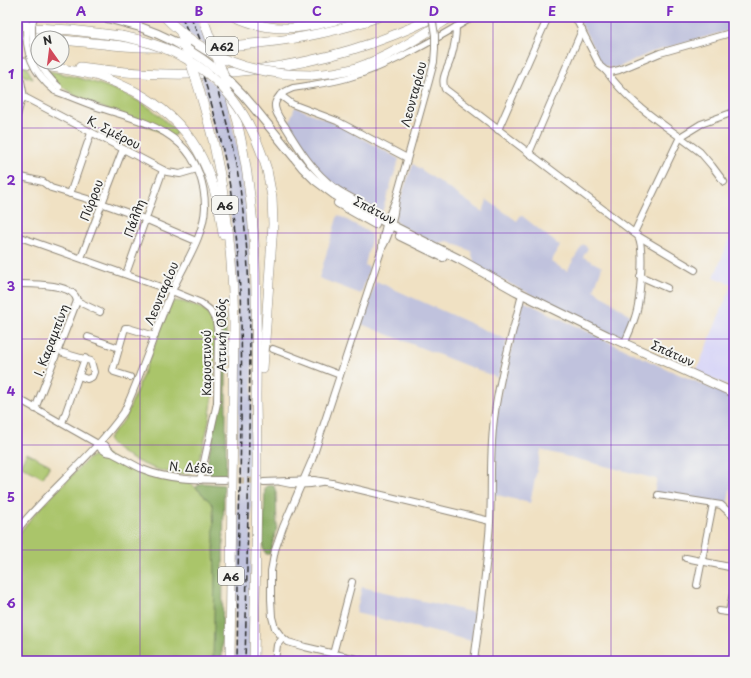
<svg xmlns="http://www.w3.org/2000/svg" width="751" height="678" viewBox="0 0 751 678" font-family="'Playpen Sans',sans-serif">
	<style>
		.built { fill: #d9d7f7 }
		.industrial { fill: #c0c2dd }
		.green { fill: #aac56b; stroke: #6a784b }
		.forest { fill: #87aa5f; stroke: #596a45 }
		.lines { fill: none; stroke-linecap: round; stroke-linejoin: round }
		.minor-tunnel { stroke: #c9bda5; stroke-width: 6; stroke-dasharray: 6 3; stroke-linecap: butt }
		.minor-casing { stroke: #8e8677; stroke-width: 8 }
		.major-casing { stroke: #8e8677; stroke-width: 10 }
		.highway-casing { stroke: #8e8677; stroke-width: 10 }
		.minor { stroke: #fff; stroke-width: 6 }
		.major { stroke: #fff; stroke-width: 8 }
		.highway { stroke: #fff; stroke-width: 9 }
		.rail { stroke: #2b2b2b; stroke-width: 1.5; stroke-dasharray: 6 3; stroke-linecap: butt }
		.minor-bridge-casing { stroke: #8e8677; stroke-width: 8; stroke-linecap: butt }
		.major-bridge-casing { stroke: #8e8677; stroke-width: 10; stroke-linecap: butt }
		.highway-bridge-casing { stroke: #8e8677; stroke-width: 10; stroke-linecap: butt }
		.minor-bridge { stroke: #fff; stroke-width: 6 }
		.major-bridge { stroke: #fff; stroke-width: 8 }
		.highway-bridge { stroke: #fff; stroke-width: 9 }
		.grid { fill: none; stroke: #7b2cbf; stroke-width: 1; stroke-opacity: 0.55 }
		.labels { text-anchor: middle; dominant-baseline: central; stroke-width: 4; stroke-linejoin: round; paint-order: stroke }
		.shield { fill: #f6f6f2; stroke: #686867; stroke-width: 1 }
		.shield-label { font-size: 11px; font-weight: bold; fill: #2b2b2b }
		.street-label { font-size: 12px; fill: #2b2b2b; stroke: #f6f6f2 }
		.neatline { fill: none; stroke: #7b2cbf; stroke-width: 1.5 }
		.grid-label { font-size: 13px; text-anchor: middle; font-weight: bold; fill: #7b2cbf }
	</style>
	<rect width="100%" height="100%" fill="#f6f6f2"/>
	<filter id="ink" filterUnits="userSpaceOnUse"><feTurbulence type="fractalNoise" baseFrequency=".025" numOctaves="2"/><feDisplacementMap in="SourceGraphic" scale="8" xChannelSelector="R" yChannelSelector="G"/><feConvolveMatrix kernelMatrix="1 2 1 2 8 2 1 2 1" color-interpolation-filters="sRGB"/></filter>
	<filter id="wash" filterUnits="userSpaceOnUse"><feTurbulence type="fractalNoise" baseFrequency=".012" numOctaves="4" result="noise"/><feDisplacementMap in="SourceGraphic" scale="16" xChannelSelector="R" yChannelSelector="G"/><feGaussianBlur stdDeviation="0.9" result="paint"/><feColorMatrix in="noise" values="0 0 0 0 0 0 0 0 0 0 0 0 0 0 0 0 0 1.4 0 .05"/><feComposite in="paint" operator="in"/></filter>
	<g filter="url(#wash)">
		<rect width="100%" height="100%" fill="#f0e1c3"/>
		<path class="built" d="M 734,228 L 734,388 L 696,372 L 732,284 L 714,277 Z"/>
		<g class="industrial">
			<path d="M 178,17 L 196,17 L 212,50 L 184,31 Z"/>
			<path d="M 578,17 L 734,17 L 734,29 L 652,52 L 621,66 L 612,68 L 602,65 Z"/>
			<path d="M 200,72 L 214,84 L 227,98 L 240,161 L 249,226 L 252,305 L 252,473 L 250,661 L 235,661 L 239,337 L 236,271 L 231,218 L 222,162 Z"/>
			<path d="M 295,107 L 339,125 L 399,159 L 382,212 L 341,190 L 330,183 L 309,160 L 288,125 Z"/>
			<path d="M 413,164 L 483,212 L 487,200 L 517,221 L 521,215 L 560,246 L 551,262 L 567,271 L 583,244 L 588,248 L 583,257 L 602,267 L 594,290 L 633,317 L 623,340 L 476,267 L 471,251 L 448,241 L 434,244 L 398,224 L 395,221 L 397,208 Z"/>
			<path d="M 338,215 L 368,232 L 371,235 L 371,239 L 365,265 L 370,268 L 361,294 L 319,278 Z"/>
			<path d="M 376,281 L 507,340 L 498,378 L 361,324 Z"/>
			<path d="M 523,301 L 660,366 L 734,398 L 734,466 L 727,508 L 694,499 L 654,493 L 657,479 L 541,450 L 530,503 L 493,494 L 494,429 L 500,395 Z"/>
			<path d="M 362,587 L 475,613 L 472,641 L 356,613 Z"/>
		</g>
		<g class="green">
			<path d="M 17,65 L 26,66 L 33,79 L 17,73 Z"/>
			<path d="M 45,70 C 82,78 123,88 154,111 C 162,117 169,125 177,132 L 173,137 L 77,97 L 58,84 Z"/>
			<path d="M 175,301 C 187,302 204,307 210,317 C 216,328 215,345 215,357 C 214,395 210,431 196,467 C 194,470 192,472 189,473 C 171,479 115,456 108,439 L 124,420 L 128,412 L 171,304 Z"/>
			<path d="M 27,453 L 50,465 L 43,478 L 20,465 Z"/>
			<path d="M 97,453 L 103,454 L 138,471 L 157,478 L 191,483 L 213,505 L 215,577 L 213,661 L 17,661 L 17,536 L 32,517 L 75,472 L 88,459 Z"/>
		</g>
		<g class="forest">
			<path d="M 222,317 L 226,317 L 226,473 L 225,477 L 211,477 L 206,473 L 206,470 L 220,394 Z"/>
			<path d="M 202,483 L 224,485 L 222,661 L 213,661 L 215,577 L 213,505 L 196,487 Z"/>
			<path d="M 269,485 L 274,486 L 276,492 L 277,527 L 270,554 L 266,554 L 263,548 L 265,487 Z"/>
		</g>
	</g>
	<g filter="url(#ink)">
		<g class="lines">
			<path class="minor-tunnel" d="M 229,480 L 259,481"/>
			<defs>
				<g id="minor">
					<path d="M 575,17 L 600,66 L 606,71 L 611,72 L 619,70 L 660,53 L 734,32"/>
					<path d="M 32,24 L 34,17"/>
					<path d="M 456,27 C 456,38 454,48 451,58 C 448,69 440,78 445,89 L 529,153 L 582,30"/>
					<path d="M 606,71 C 627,100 651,116 680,137 L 701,124 L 734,112"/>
					<path d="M 17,77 L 21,81 L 24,97"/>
					<path d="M 280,95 L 292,104 L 337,121 L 407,158"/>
					<path d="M 24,97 L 167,172 L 180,174 L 197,169"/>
					<path d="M 17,116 L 21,101 L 24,97"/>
					<path d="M 498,130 L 548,17"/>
					<path d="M 529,153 L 638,236 L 695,270"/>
					<path d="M 17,176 L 43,182 L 51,188 L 101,203 L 145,219 L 196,241"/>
					<path d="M 70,194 L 91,133"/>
					<path d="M 386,222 C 379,209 348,198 335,188 C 313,172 299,149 285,126 C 281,120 274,112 275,104 C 277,95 285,91 293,88 C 311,85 329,83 347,78 C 390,66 434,40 473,17"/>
					<path d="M 634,233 L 680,137 L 700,152 L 712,166 L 724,182"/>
					<path d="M 17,236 L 172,291 L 201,303 L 210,310 L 216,321 L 218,334 L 217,403 L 200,480"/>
					<path d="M 382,246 C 383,230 389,214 396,199 L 429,81 L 434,62 L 435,49"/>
					<path d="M 81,258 L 123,149"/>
					<path d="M 126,274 L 163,170"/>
					<path d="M 640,276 L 667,288"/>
					<path d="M 17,284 C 31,284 75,283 77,301"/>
					<path d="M 77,301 L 100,312"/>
					<path d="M 88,337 L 119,348"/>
					<path d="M 624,344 C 628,335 632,327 635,317 C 640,303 645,248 638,236"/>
					<path d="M 273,349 L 340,375"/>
					<path d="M 63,353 L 91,361 L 94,372 L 92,377 L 87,379 L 79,376"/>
					<path d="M 130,377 L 114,372 L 113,370 L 125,328 L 128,328 L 155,336"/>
					<path d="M 17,398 L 98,444 L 105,445 L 112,453 C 122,458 132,464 142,469 C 169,480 197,480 225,480"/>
					<path d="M 35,409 L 77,301"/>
					<path d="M 62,423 L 85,358"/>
					<path d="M 101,445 L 100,448 L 106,452 L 112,453"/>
					<path d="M 264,482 L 314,480 L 332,483 L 490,521"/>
					<path d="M 281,482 C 295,486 308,485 322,482"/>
					<path d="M 658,495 L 721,505 L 734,517"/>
					<path d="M 17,530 C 50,489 93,456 124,412 C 142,373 155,331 172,291 C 184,264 204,237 205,207 C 205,185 197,159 180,144 C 157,123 126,116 97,107 C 83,102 69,96 55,91"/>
					<path d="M 686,558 L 734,568"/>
					<path d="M 697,585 L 713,504"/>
					<path d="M 719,611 L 734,613"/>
					<path d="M 729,612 L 734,589"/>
					<path d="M 333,654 L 352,582"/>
					<path d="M 275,661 L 277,645 L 283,638"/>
					<path d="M 365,661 L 305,647 L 288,642 L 281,636 L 275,628 L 272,617 L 271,599 L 271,571 L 275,550 L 283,527 L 312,460 L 382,248 C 391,233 394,217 396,199"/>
					<path d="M 474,661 C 480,615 487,568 490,522 C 492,485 489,448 495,412 C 500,372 513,333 522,294"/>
				</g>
				<g id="major">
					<path d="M 103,17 L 140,27"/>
					<path d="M 255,109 L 303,168 L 315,180 L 335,195 L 373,216 L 459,259 L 516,291 L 608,336 L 734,393"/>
					<path d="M 338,203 L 375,224"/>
					<path d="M 400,236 L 443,257"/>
				</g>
				<g id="highway">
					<path d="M 236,17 C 274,35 309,28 347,17"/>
					<path d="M 17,27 L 71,30 L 121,36"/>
					<path d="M 17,36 L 44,38"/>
					<path d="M 62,40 C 88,42 115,46 141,47 C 221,49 302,44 378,17"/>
					<path d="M 17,61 C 44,67 71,69 98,76 C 110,80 122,85 134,91 C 193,122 215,170 223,234"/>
					<path d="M 80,67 C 200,84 324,72 434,17"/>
					<path d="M 311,75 C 327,74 341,72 356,68 C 390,57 421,36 451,17"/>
					<path d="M 199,89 C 204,107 210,126 214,145 C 227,204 233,263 234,323 L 230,661"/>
					<path d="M 231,99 C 259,196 257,295 256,395 C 256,415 257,436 257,456 C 257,524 255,593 254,661"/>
					<path d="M 263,369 L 273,224 L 272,197 L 267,170"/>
				</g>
			</defs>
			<use href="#minor" class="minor-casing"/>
			<use href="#major" class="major-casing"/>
			<use href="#highway" class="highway-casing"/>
			<use href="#minor" class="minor"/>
			<use href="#major" class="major"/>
			<use href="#highway" class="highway"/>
			<g class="rail">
				<path d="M 182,17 C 211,90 231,167 237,245 C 244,326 241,407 240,487 C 238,545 238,603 237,661"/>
				<path d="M 191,17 C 216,77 234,139 242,203 C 252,279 250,356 249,432 C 248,508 247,585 245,661"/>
			</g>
			<defs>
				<g id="minor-bridge">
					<path d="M 432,17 L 435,35 L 435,49"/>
					<path d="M 26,23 C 25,52 32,72 55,91"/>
					<path d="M 32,24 C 31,50 39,70 59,87"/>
				</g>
				<path id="major-bridge" d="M 140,27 C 186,43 225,71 255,109"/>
				<g id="highway-bridge">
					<path d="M 165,17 C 207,60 252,75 311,75"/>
					<path d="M 205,24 L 227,85"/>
					<path d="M 181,33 L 199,89"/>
					<path d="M 121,36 C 199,50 245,94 267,170"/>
				</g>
			</defs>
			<use href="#minor-bridge" class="minor-bridge-casing"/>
			<use href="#major-bridge" class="major-bridge-casing"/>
			<use href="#highway-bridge" class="highway-bridge-casing"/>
			<use href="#minor-bridge" class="minor-bridge"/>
			<use href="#major-bridge" class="major-bridge"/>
			<use href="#highway-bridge" class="highway-bridge"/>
		</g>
	</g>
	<path class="grid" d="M 140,17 L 140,661M 258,17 L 258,661M 376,17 L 376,661M 493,17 L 493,661M 611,17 L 611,661M 17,128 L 734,128M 17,233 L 734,233M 17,339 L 734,339M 17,445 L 734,445M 17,550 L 734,550"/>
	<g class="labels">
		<g class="shield">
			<rect x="206" y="37" width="32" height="18" rx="3"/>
			<rect x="212" y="196" width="26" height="18" rx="3"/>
			<rect x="218" y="567" width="26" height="18" rx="3"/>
		</g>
		<g class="shield-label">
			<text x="222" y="46">Α62</text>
			<text x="225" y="205">Α6</text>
			<text x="231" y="576">Α6</text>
		</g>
		<g class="street-label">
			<text transform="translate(413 94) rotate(-75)">Λεονταρίου</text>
			<text transform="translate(114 132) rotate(27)">Κ. Σμέρου</text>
			<text transform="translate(91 200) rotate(-69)">Πύρρου</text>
			<text transform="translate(375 210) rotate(28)">Σπάτων</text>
			<text transform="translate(134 218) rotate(-70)">Πάλλη</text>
			<text transform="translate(161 293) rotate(-67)">Λεονταρίου</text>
			<text transform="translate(221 335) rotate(-90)">Αττική Οδός</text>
			<text transform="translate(51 340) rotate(-69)">Ι. Καραμπίνη</text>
			<text transform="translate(673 353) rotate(24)">Σπάτων</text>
			<text transform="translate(206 363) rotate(-90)">Καρυστινού</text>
			<text transform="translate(191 467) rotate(4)">Ν. Δέδε</text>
		</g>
	</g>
	<rect width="751" height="678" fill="none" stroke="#f6f6f2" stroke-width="44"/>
	<g transform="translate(50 50) rotate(346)"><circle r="19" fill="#f6f6f2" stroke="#a5a5a2"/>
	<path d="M0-3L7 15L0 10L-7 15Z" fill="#d1495b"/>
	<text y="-6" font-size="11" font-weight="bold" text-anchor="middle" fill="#2b2b2b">N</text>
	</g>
	<rect x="22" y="22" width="707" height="634" class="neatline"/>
	<g class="grid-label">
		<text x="81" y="16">A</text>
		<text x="199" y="16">B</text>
		<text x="317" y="16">C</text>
		<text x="434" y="16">D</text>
		<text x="552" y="16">E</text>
		<text x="670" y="16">F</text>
		<text x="11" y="79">1</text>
		<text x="11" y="185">2</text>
		<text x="11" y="291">3</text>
		<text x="11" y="396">4</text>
		<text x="11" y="502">5</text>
		<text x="11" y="608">6</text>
	</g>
</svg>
